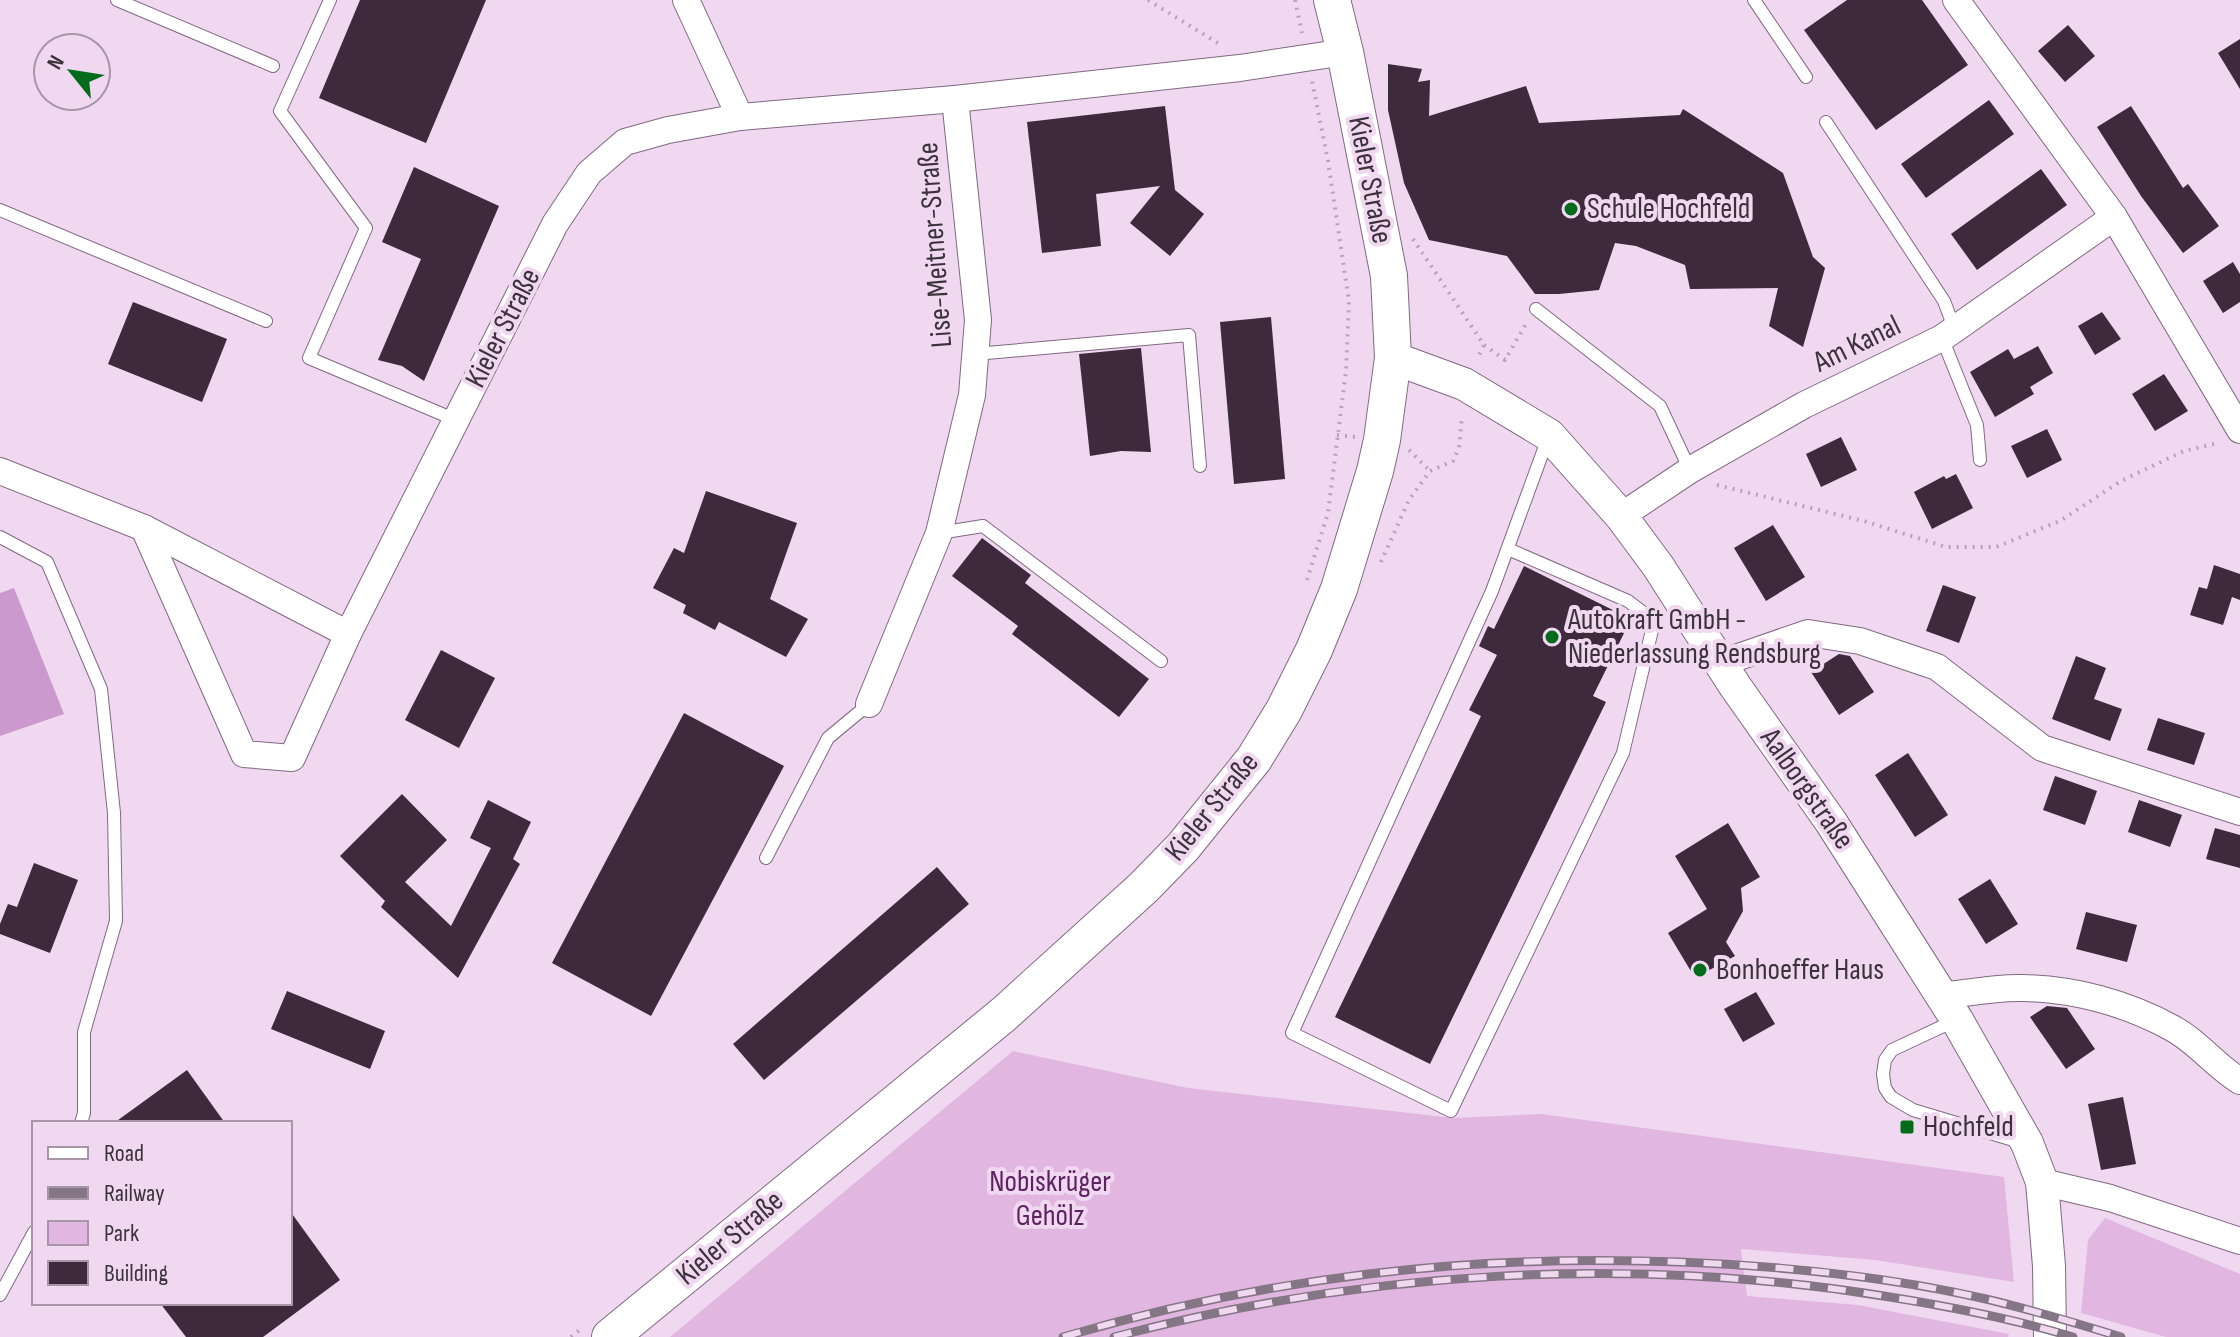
<svg xmlns="http://www.w3.org/2000/svg" width="2240" height="1337" viewBox="0 0 2240 1337" font-family="'Sofia Sans Condensed',sans-serif">
	<style>
		.green { fill: #e1b7e2 }
		.water { fill: #cc99ce }
		.building { fill: #3d2a3d }
		.lines { fill: none; stroke-linecap: round; stroke-linejoin: round }
		.service-casing { stroke: #806a80; stroke-width: 14 }
		.minor-casing { stroke: #806a80; stroke-width: 28 }
		.tertiary-casing { stroke: #806a80; stroke-width: 34 }
		.secondary-casing { stroke: #806a80; stroke-width: 38 }
		.path { stroke: #b6a3b6; stroke-width: 4; stroke-dasharray: 2 6; stroke-linecap: butt }
		.service { stroke: #fff; stroke-width: 12 }
		.minor { stroke: #fff; stroke-width: 26 }
		.tertiary { stroke: #fff; stroke-width: 32 }
		.secondary { stroke: #fff; stroke-width: 36 }
		.rail-casing { stroke: #857685; stroke-width: 9 }
		.rail { stroke: #f0d8f0; stroke-width: 6; stroke-dasharray: 18; stroke-linecap: butt }
		.poi-dot { fill: #006c1b; stroke: #f0d8f0; stroke-width: 3 }
		.labels { text-anchor: middle; dominant-baseline: central; stroke-width: 8; stroke-linejoin: round; paint-order: stroke }
		.street-label { font-size: 30px; fill: #3b323b; stroke: #f0d8f0 }
		.poi-label { font-size: 30px; fill: #3b323b; stroke: #f0d8f0; text-anchor: start }
		.park-label { font-size: 30px; fill: #5e2161; stroke: #f0d8f0 }
	</style>
	<rect width="100%" height="100%" fill="#f0d8f0"/>
	<g class="green">
		<path d="M 1013,1051 L 1188,1088 L 1454,1118 L 1541,1114 L 2004,1177 L 2014,1282 L 1875,1260 L 1741,1249 L 1747,1296 L 1858,1305 L 2009,1334 L 2008,1337 L 670,1337 Z"/>
		<path d="M 2105,1218 L 2240,1274 L 2240,1337 L 2166,1337 L 2081,1313 L 2088,1240 Z"/>
	</g>
	<path class="water" d="M 14,588 L 64,714 L 0,736 L 0,593 Z"/>
	<g class="building">
		<path d="M 360,0 L 486,0 L 426,143 L 319,98 Z"/>
		<path d="M 1847,0 L 1922,0 L 1968,65 L 1876,130 L 1804,30 Z"/>
		<path d="M 2068,25 L 2095,56 L 2065,82 L 2038,51 Z"/>
		<path d="M 2240,39 L 2240,89 L 2218,53 Z"/>
		<path d="M 1388,64 L 1422,69 L 1418,82 L 1430,80 L 1429,116 L 1526,86 L 1539,123 L 1680,115 L 1683,109 L 1783,173 L 1813,257 L 1825,268 L 1803,347 L 1769,326 L 1778,288 L 1690,289 L 1685,265 L 1636,246 L 1615,243 L 1599,290 L 1559,294 L 1535,294 L 1507,256 L 1429,240 L 1404,183 L 1388,110 Z"/>
		<path d="M 1989,100 L 2014,134 L 1926,198 L 1901,164 Z"/>
		<path d="M 1165,106 L 1175,190 L 1204,214 L 1170,256 L 1130,223 L 1160,186 L 1096,194 L 1101,246 L 1042,253 L 1027,122 Z"/>
		<path d="M 2131,106 L 2183,188 L 2188,184 L 2219,226 L 2183,253 L 2141,196 L 2097,127 Z"/>
		<path d="M 414,167 L 499,206 L 424,381 L 402,366 L 378,360 L 421,259 L 382,242 Z"/>
		<path d="M 2041,169 L 2067,205 L 1977,270 L 1951,234 Z"/>
		<path d="M 2233,262 L 2240,274 L 2240,302 L 2223,313 L 2203,281 Z"/>
		<path d="M 133,302 L 227,339 L 202,402 L 108,364 Z"/>
		<path d="M 2102,312 L 2121,339 L 2095,355 L 2078,326 Z"/>
		<path d="M 1271,317 L 1285,479 L 1234,484 L 1220,322 Z"/>
		<path d="M 2038,346 L 2053,373 L 2030,387 L 2034,394 L 1995,417 L 1970,372 L 2008,349 L 2014,359 Z"/>
		<path d="M 1141,348 L 1151,452 L 1121,451 L 1090,456 L 1079,354 Z"/>
		<path d="M 2164,374 L 2188,411 L 2155,431 L 2132,394 Z"/>
		<path d="M 2047,429 L 2062,460 L 2027,478 L 2011,446 Z"/>
		<path d="M 1841,437 L 1857,470 L 1821,487 L 1806,454 Z"/>
		<path d="M 1956,474 L 1973,508 L 1932,529 L 1914,492 L 1944,476 L 1946,479 Z"/>
		<path d="M 706,491 L 797,523 L 770,599 L 808,619 L 786,657 L 719,622 L 715,630 L 683,613 L 686,605 L 653,588 L 674,548 L 684,553 Z"/>
		<path d="M 1773,525 L 1805,577 L 1766,601 L 1734,548 Z"/>
		<path d="M 982,538 L 1031,575 L 1025,583 L 1149,679 L 1119,717 L 1012,634 L 1018,626 L 952,576 Z"/>
		<path d="M 2214,565 L 2240,574 L 2240,600 L 2232,597 L 2223,625 L 2190,615 L 2199,587 L 2207,589 Z"/>
		<path d="M 1524,566 L 1631,619 L 1593,696 L 1606,702 L 1430,1064 L 1335,1017 L 1481,716 L 1469,710 L 1497,655 L 1479,646 L 1488,626 L 1494,629 Z"/>
		<path d="M 1943,585 L 1976,597 L 1959,643 L 1926,631 Z"/>
		<path d="M 441,650 L 495,678 L 459,748 L 405,720 Z"/>
		<path d="M 1839,654 L 1850,656 L 1874,692 L 1839,715 L 1811,672 Z"/>
		<path d="M 2076,656 L 2106,668 L 2094,699 L 2122,709 L 2110,741 L 2052,719 Z"/>
		<path d="M 684,713 L 784,766 L 651,1016 L 552,963 Z"/>
		<path d="M 2158,718 L 2205,733 L 2194,765 L 2147,750 Z"/>
		<path d="M 1908,753 L 1948,815 L 1915,837 L 1875,775 Z"/>
		<path d="M 2055,776 L 2097,791 L 2085,825 L 2043,810 Z"/>
		<path d="M 402,794 L 447,840 L 405,882 L 451,926 L 491,848 L 470,838 L 488,800 L 531,822 L 513,859 L 520,864 L 458,978 L 381,907 L 385,901 L 340,856 Z"/>
		<path d="M 2139,800 L 2182,815 L 2170,847 L 2128,832 Z"/>
		<path d="M 1728,823 L 1760,877 L 1741,888 L 1743,911 L 1726,942 L 1735,956 L 1695,978 L 1668,933 L 1707,909 L 1675,856 Z"/>
		<path d="M 2215,828 L 2240,835 L 2240,868 L 2206,859 Z"/>
		<path d="M 34,863 L 78,880 L 50,953 L 0,934 L 0,924 L 8,904 L 17,907 Z"/>
		<path d="M 937,867 L 969,904 L 764,1080 L 733,1044 Z"/>
		<path d="M 1990,879 L 2018,924 L 1986,944 L 1958,899 Z"/>
		<path d="M 2086,912 L 2137,925 L 2127,962 L 2076,949 Z"/>
		<path d="M 287,991 L 385,1031 L 370,1069 L 271,1029 Z"/>
		<path d="M 1756,992 L 1775,1024 L 1743,1042 L 1724,1009 Z"/>
		<path d="M 2047,1006 L 2067,1008 L 2095,1049 L 2066,1069 L 2030,1017 Z"/>
		<path d="M 187,1070 L 225,1123 L 114,1123 Z"/>
		<path d="M 2123,1097 L 2136,1164 L 2101,1170 L 2088,1104 Z"/>
		<path d="M 290,1211 L 340,1280 L 263,1337 L 186,1337 L 160,1303 L 290,1303 Z"/>
	</g>
	<g class="lines">
		<defs>
			<g id="service">
				<path d="M 117,0 L 273,66"/>
				<path d="M 330,0 L 280,111 L 366,228 L 309,358 L 456,420"/>
				<path d="M 1754,0 L 1806,77"/>
				<path d="M 1826,122 L 1944,301 L 1955,330"/>
				<path d="M 0,210 L 266,321"/>
				<path d="M 1536,309 L 1660,406 L 1690,470"/>
				<path d="M 1942,338 L 1977,425 L 1980,460"/>
				<path d="M 975,354 L 1189,335 L 1200,466"/>
				<path d="M 939,533 L 983,526 L 1161,661"/>
				<path d="M 0,537 L 47,562 L 101,689 L 114,813 L 116,921 L 84,1032 L 84,1113 L 81,1123"/>
				<path d="M 1508,549 L 1628,601 L 1645,614 L 1652,630 L 1623,753 L 1451,1111 L 1292,1033 L 1492,591 L 1548,438"/>
				<path d="M 766,858 L 828,738 L 869,704"/>
				<path d="M 1954,1021 L 1892,1050 L 1885,1060 L 1883,1074 L 1885,1088 L 1891,1097 L 1913,1110 L 2020,1142"/>
				<path d="M 0,1295 L 34,1232"/>
			</g>
			<g id="minor">
				<path d="M 686,0 L 740,117"/>
				<path d="M 1956,0 L 2114,217 L 2240,430"/>
				<path d="M 0,471 L 144,528 L 348,634 L 555,224 L 589,173 L 625,142 L 668,130 L 740,117 L 955,99 L 1240,68 L 1345,52"/>
				<path d="M 1621,516 L 1690,470 L 1804,405 L 1942,338 L 2114,217"/>
				<path d="M 144,528 L 244,754 L 292,758 L 348,634"/>
				<path d="M 1721,663 L 1808,633 L 1860,641 L 1937,667 L 2042,748 L 2240,812"/>
				<path d="M 869,704 L 939,533 L 972,395 L 978,320 L 955,99"/>
				<path d="M 1942,996 C 1968,993 1996,987 2023,988 C 2074,989 2127,1003 2172,1028 C 2197,1041 2215,1066 2240,1081"/>
				<path d="M 2042,1182 L 2110,1198 L 2240,1241"/>
			</g>
			<path id="tertiary" d="M 1393,358 L 1464,384 L 1549,435 L 1621,516 L 1658,566 L 1735,686 L 1831,822 L 1957,1020 L 2027,1143 L 2042,1182 L 2049,1266 L 2050,1337"/>
			<path id="secondary" d="M 610,1337 L 1004,1014 L 1143,888 L 1183,847 L 1254,759 L 1284,710 L 1314,650 L 1339,589 L 1375,471 L 1382,440 L 1393,358 L 1389,276 L 1345,52 L 1332,0"/>
		</defs>
		<use href="#service" class="service-casing"/>
		<use href="#minor" class="minor-casing"/>
		<use href="#tertiary" class="tertiary-casing"/>
		<use href="#secondary" class="secondary-casing"/>
		<g class="path">
			<path d="M 1148,0 L 1221,45"/>
			<path d="M 1295,0 L 1302,33"/>
			<path d="M 1413,239 L 1484,345 L 1477,359"/>
			<path d="M 1484,345 L 1505,360 L 1526,324"/>
			<path d="M 1337,435 L 1355,437"/>
			<path d="M 1409,450 L 1430,471"/>
			<path d="M 1717,485 L 1864,521 L 1946,547 L 1996,547 L 2060,521 L 2121,481 L 2184,451 L 2218,443"/>
			<path d="M 1381,562 L 1409,500 L 1430,471 L 1453,461 L 1459,448 L 1462,416"/>
			<path d="M 1307,580 L 1328,513 L 1346,371 L 1349,301 L 1328,161 L 1312,81"/>
			<path d="M 571,1337 L 581,1329"/>
		</g>
		<use href="#service" class="service"/>
		<use href="#minor" class="minor"/>
		<use href="#tertiary" class="tertiary"/>
		<use href="#secondary" class="secondary"/>
		<defs>
			<g id="rail">
				<path d="M 1063,1337 C 1267,1277 1468,1254 1680,1262 C 1783,1266 1886,1276 1986,1299 C 2032,1310 2076,1323 2121,1337"/>
				<path d="M 1114,1337 C 1367,1270 1632,1255 1890,1297 C 1952,1307 2014,1319 2073,1337"/>
			</g>
		</defs>
		<use href="#rail" class="rail-casing"/>
		<use href="#rail" class="rail"/>
	</g>
	<g class="poi-dot">
		<circle cx="1571" cy="209" r="8"/>
		<circle cx="1552" cy="637" r="8"/>
		<circle cx="1700" cy="970" r="8"/>
		<rect x="1899" y="1119" width="16" height="16" rx="4"/>
	</g>
	<g class="labels">
		<g class="street-label">
			<text transform="translate(1370 180) rotate(79)">Kieler Straße</text>
			<text transform="translate(935 245) rotate(-94)">Lise-Meitner-Straße</text>
			<text transform="translate(503 328) rotate(-63)">Kieler Straße</text>
			<text transform="translate(1857 344) rotate(-26)">Am Kanal</text>
			<text transform="translate(1807 789) rotate(55)">Aalborgstraße</text>
			<text transform="translate(1212 807) rotate(-51)">Kieler Straße</text>
			<text transform="translate(730 1238) rotate(-40)">Kieler Straße</text>
		</g>
		<g class="poi-label">
			<text x="1587" y="209">Schule Hochfeld</text>
			<text x="1568" y="620">Autokraft GmbH -<tspan x="1568" dy="34">Niederlassung Rendsburg</tspan></text>
			<text x="1716" y="970">Bonhoeffer Haus</text>
			<text x="1923" y="1127">Hochfeld</text>
		</g>
		<g class="park-label">
			<text x="1050" y="1182">Nobiskrüger<tspan x="1050" dy="34">Gehölz</tspan></text>
		</g>
	</g>
	<rect x="32" y="1121" width="260" height="184" fill="#f0d8f0" stroke="#a896a8" stroke-width="2"/>
	<rect x="48" y="1147" width="40" height="12" fill="#ffffff" stroke="#a896a8" stroke-width="2"/>
	<text x="104" y="1161" font-size="24" fill="#3b323b">Road</text>
	<rect x="48" y="1187" width="40" height="12" fill="#857685" stroke="#a896a8" stroke-width="2"/>
	<text x="104" y="1201" font-size="24" fill="#3b323b">Railway</text>
	<rect x="48" y="1221" width="40" height="24" fill="#e1b7e2" stroke="#a896a8" stroke-width="2"/>
	<text x="104" y="1241" font-size="24" fill="#3b323b">Park</text>
	<rect x="48" y="1261" width="40" height="24" fill="#3d2a3d" stroke="#a896a8" stroke-width="2"/>
	<text x="104" y="1281" font-size="24" fill="#3b323b">Building</text>
	<g transform="translate(72 72) rotate(300)"><circle r="38" fill="#f0d8f0" stroke="#a896a8" stroke-width="2"/>
	<path d="M0-6L14 30L0 20L-14 30Z" fill="#006c1b"/>
	<text y="-12" font-size="22" font-weight="bold" text-anchor="middle" fill="#3b323b">N</text>
	</g>
</svg>
